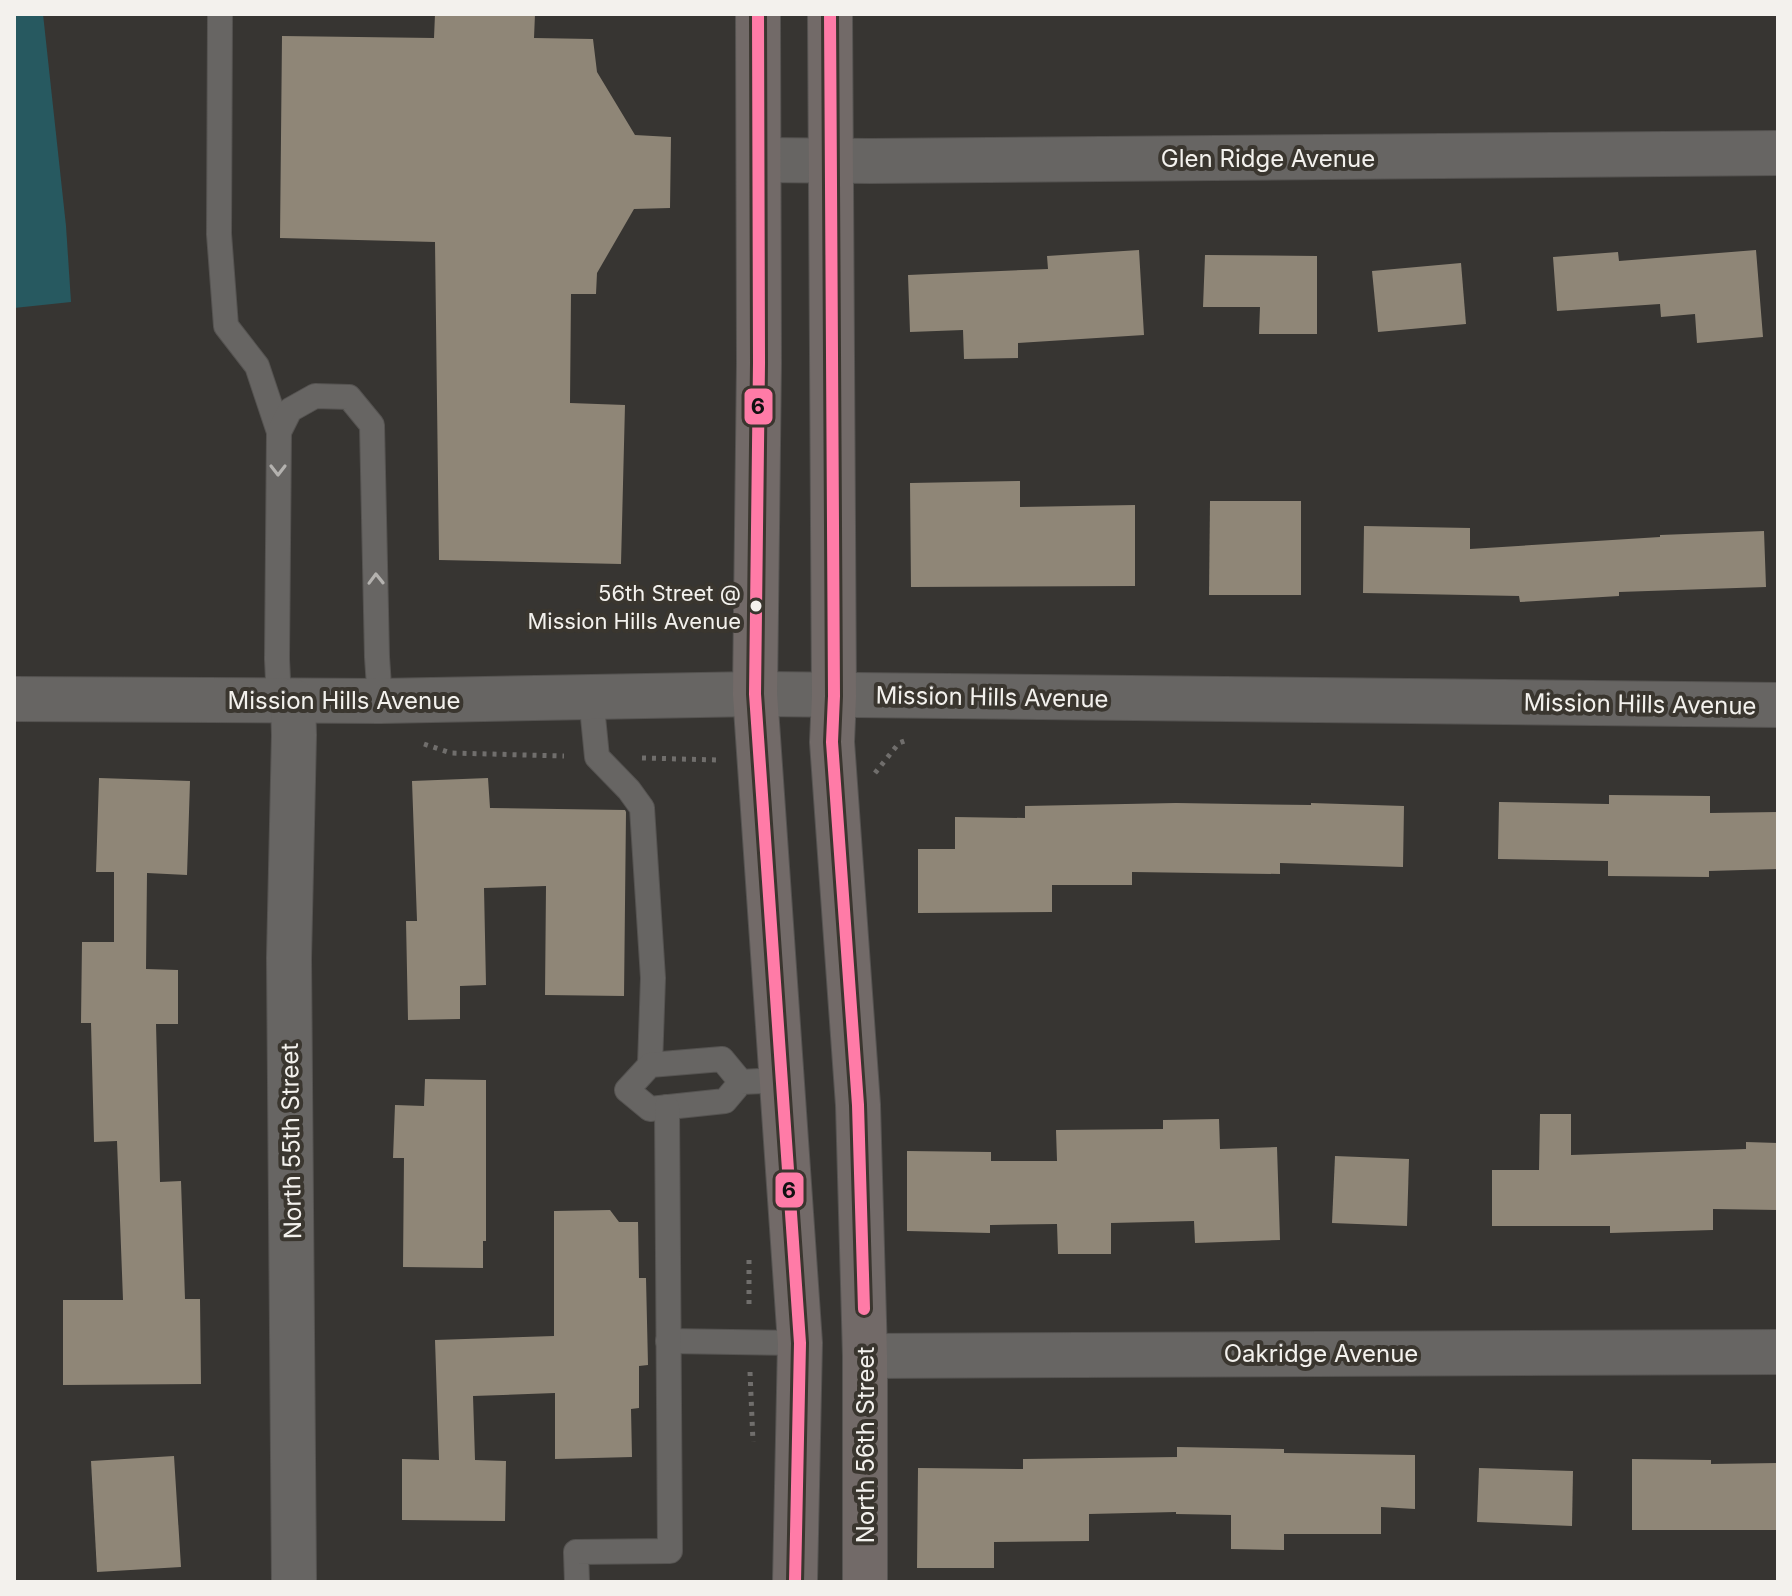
<svg xmlns="http://www.w3.org/2000/svg" width="1792" height="1596" viewBox="0 0 1792 1596" font-family="Inter,sans-serif">
	<style>
		.water { fill: #275960 }
		.building { fill: #8f8677 }
		.lines { fill: none; stroke-linecap: round; stroke-linejoin: round }
		.lane-casing { stroke: #555351; stroke-width: 26 }
		.street-casing { stroke: #555351; stroke-width: 46 }
		.primary-casing { stroke: #555351; stroke-width: 46 }
		.path { stroke: #706e6c; stroke-width: 5; stroke-dasharray: 4 6; stroke-linecap: butt }
		.lane { stroke: #676563; stroke-width: 24 }
		.street { stroke: #676563; stroke-width: 44 }
		.primary { stroke: #726a68; stroke-width: 44 }
		.bus-1-casing { stroke: #3a362f; stroke-width: 18 }
		.bus-1 { stroke: #ff7ba7; stroke-width: 12 }
		.oneway { stroke: #b4b2af }
		.bus-dot { fill: #f3f1ed; stroke: #3a362f; stroke-width: 3 }
		.labels { text-anchor: middle; dominant-baseline: central; stroke-width: 8; stroke-linejoin: round; paint-order: stroke }
		.bus-label { font-size: 22px; fill: #f3f1ed; stroke: #3a362f; text-anchor: end }
		.street-label { font-size: 24px; fill: #f3f1ed; stroke: #3a362f }
		.line-badge { stroke: #3a362f; stroke-width: 3 }
		.pale-badge-label { font-size: 22px; text-anchor: middle; font-weight: bold; fill: #111 }
	</style>
	<rect width="100%" height="100%" fill="#373532"/>
	<path class="water" d="M 14,14 L 43,14 L 66,226 L 71,302 L 14,308 Z"/>
	<g class="building">
		<path d="M 435,14 L 535,14 L 534,38 L 593,39 L 597,72 L 635,135 L 671,137 L 670,208 L 634,209 L 597,273 L 596,294 L 571,294 L 570,403 L 625,405 L 621,564 L 439,560 L 435,242 L 280,238 L 282,36 L 434,38 Z"/>
		<path d="M 1139,250 L 1144,335 L 1018,343 L 1018,358 L 964,359 L 963,330 L 910,332 L 908,275 L 1048,269 L 1047,256 Z"/>
		<path d="M 1756,250 L 1763,337 L 1697,343 L 1695,314 L 1661,317 L 1660,304 L 1557,311 L 1553,257 L 1618,252 L 1619,261 Z"/>
		<path d="M 1205,255 L 1317,256 L 1317,334 L 1259,334 L 1260,307 L 1203,307 Z"/>
		<path d="M 1461,263 L 1466,324 L 1378,332 L 1372,271 Z"/>
		<path d="M 1020,481 L 1020,507 L 1135,505 L 1135,586 L 911,587 L 910,483 Z"/>
		<path d="M 1210,501 L 1301,501 L 1301,595 L 1209,595 Z"/>
		<path d="M 1364,526 L 1470,528 L 1470,549 L 1660,537 L 1660,535 L 1764,531 L 1766,587 L 1619,592 L 1619,596 L 1520,602 L 1519,596 L 1363,593 Z"/>
		<path d="M 99,778 L 190,781 L 187,875 L 147,873 L 146,969 L 178,970 L 178,1024 L 156,1024 L 160,1182 L 181,1181 L 185,1299 L 200,1299 L 201,1384 L 63,1385 L 63,1300 L 123,1300 L 117,1141 L 94,1142 L 91,1023 L 81,1023 L 82,942 L 114,942 L 114,872 L 96,872 Z"/>
		<path d="M 488,778 L 490,808 L 625,810 L 626,812 L 624,996 L 545,995 L 546,886 L 484,888 L 486,985 L 460,986 L 460,1019 L 408,1020 L 406,921 L 417,921 L 412,781 Z"/>
		<path d="M 1609,795 L 1710,796 L 1710,813 L 1778,812 L 1778,869 L 1709,871 L 1709,877 L 1608,876 L 1608,861 L 1498,859 L 1499,802 L 1609,804 Z"/>
		<path d="M 1176,803 L 1311,805 L 1311,803 L 1404,806 L 1403,867 L 1280,863 L 1280,874 L 1132,872 L 1132,885 L 1052,885 L 1052,912 L 918,913 L 918,849 L 955,849 L 955,817 L 1025,818 L 1025,806 Z"/>
		<path d="M 425,1079 L 486,1080 L 486,1241 L 483,1241 L 483,1268 L 403,1267 L 404,1158 L 393,1158 L 395,1105 L 424,1106 Z"/>
		<path d="M 1540,1114 L 1571,1114 L 1571,1155 L 1746,1149 L 1746,1142 L 1778,1143 L 1778,1210 L 1713,1209 L 1713,1230 L 1610,1233 L 1610,1226 L 1492,1226 L 1492,1170 L 1539,1170 Z"/>
		<path d="M 1219,1119 L 1220,1149 L 1277,1147 L 1280,1240 L 1195,1243 L 1194,1221 L 1111,1223 L 1111,1254 L 1058,1254 L 1057,1224 L 990,1225 L 990,1233 L 907,1231 L 907,1151 L 991,1152 L 991,1161 L 1057,1161 L 1056,1130 L 1163,1129 L 1163,1120 Z"/>
		<path d="M 1335,1156 L 1409,1159 L 1407,1226 L 1332,1223 Z"/>
		<path d="M 610,1210 L 619,1222 L 638,1222 L 639,1278 L 646,1278 L 648,1365 L 639,1366 L 639,1408 L 631,1409 L 632,1457 L 555,1459 L 555,1393 L 473,1396 L 475,1460 L 506,1461 L 505,1521 L 402,1520 L 402,1459 L 439,1460 L 435,1340 L 554,1336 L 554,1211 Z"/>
		<path d="M 1177,1447 L 1284,1449 L 1284,1453 L 1415,1455 L 1415,1509 L 1381,1507 L 1381,1534 L 1284,1534 L 1284,1550 L 1231,1549 L 1231,1515 L 1176,1514 L 1176,1512 L 1089,1514 L 1089,1541 L 994,1542 L 994,1568 L 917,1568 L 918,1468 L 1023,1469 L 1023,1459 L 1177,1457 Z"/>
		<path d="M 174,1456 L 181,1567 L 97,1572 L 91,1461 Z"/>
		<path d="M 1632,1459 L 1711,1460 L 1711,1464 L 1778,1463 L 1778,1530 L 1632,1530 Z"/>
		<path d="M 1479,1468 L 1573,1471 L 1572,1526 L 1477,1522 Z"/>
	</g>
	<g class="lines">
		<defs>
			<g id="lane">
				<path d="M 220,14 L 219,234 L 226,326 L 257,366 L 279,432"/>
				<path d="M 591,697 L 597,757 L 629,790 L 642,808 L 653,978 L 650,1065"/>
				<path d="M 279,701 L 277,659 L 279,432 L 290,410 L 315,396 L 349,397 L 372,425 L 377,657 L 380,701"/>
				<path d="M 741,1082 L 722,1059 L 650,1065 L 627,1090 L 650,1109 L 725,1101 L 741,1082 L 782,1080"/>
				<path d="M 668,1341 L 800,1343"/>
				<path d="M 577,1582 L 576,1552 L 670,1551 L 667,1107"/>
			</g>
			<g id="street">
				<path d="M 759,160 L 870,161 L 1778,153"/>
				<path d="M 14,699 L 380,701 L 755,694 L 1778,705"/>
				<path d="M 293,701 L 294,735 L 289,958 L 294,1582"/>
				<path d="M 865,1356 L 1778,1352"/>
			</g>
			<g id="primary">
				<path d="M 758,14 L 759,363 L 755,694 L 800,1343 L 795,1582"/>
				<path d="M 830,14 L 834,696 L 832,742 L 858,1105 L 865,1356 L 865,1582"/>
			</g>
		</defs>
		<use href="#lane" class="lane-casing"/>
		<use href="#street" class="street-casing"/>
		<use href="#primary" class="primary-casing"/>
		<g class="path">
			<path d="M 424,744 L 451,753 L 564,756"/>
			<path d="M 642,758 L 719,760"/>
			<path d="M 875,773 L 899,743 L 907,740"/>
			<path d="M 749,1260 L 749,1310"/>
			<path d="M 750,1372 L 753,1442"/>
		</g>
		<use href="#lane" class="lane"/>
		<use href="#street" class="street"/>
		<use href="#primary" class="primary"/>
		<defs>
			<g id="bus-1">
				<path d="M 758,14 L 759,363 L 755,694 L 800,1343 L 795,1582"/>
				<path d="M 830,14 L 834,696 L 832,742 L 858,1105 L 864,1309"/>
			</g>
		</defs>
		<use href="#bus-1" class="bus-1-casing"/>
		<use href="#bus-1" class="bus-1"/>
	</g>
	<defs><path id="oneway-chevron" d="M-2-3.5L2.5 0L-2 3.5" fill="none" stroke-width="1.6" stroke-linecap="round" stroke-linejoin="round" transform="scale(2)"/></defs>
	<g class="oneway">
		<use href="#oneway-chevron" transform="translate(278 470) rotate(90)"/>
		<use href="#oneway-chevron" transform="translate(376 579) rotate(-91)"/>
	</g>
	<circle class="bus-dot" cx="756" cy="606" r="7"/>
	<g class="labels">
		<g class="bus-label">
			<text x="741" y="593">56th Street @<tspan x="741" dy="28">Mission Hills Avenue</tspan></text>
		</g>
		<g class="street-label">
			<text x="1268" y="158">Glen Ridge Avenue</text>
			<text transform="translate(992 697) rotate(1)">Mission Hills Avenue</text>
			<text x="344" y="700">Mission Hills Avenue</text>
			<text transform="translate(1640 704) rotate(1)">Mission Hills Avenue</text>
			<text transform="translate(291 1141) rotate(-91)">North 55th Street</text>
			<text x="1321" y="1353">Oakridge Avenue</text>
			<text transform="translate(865 1445) rotate(-90)">North 56th Street</text>
		</g>
	</g>
	<g class="line-badge">
		<rect x="743" y="387" width="31" height="39" rx="8" fill="#ff7ba7"/>
		<rect x="774" y="1171" width="31" height="38" rx="8" fill="#ff7ba7"/>
	</g>
	<g class="pale-badge-label">
		<text x="758" y="414">6</text>
		<text x="789" y="1198">6</text>
	</g>
	<rect width="1792" height="1596" fill="none" stroke="#f3f1ed" stroke-width="32"/>
</svg>
